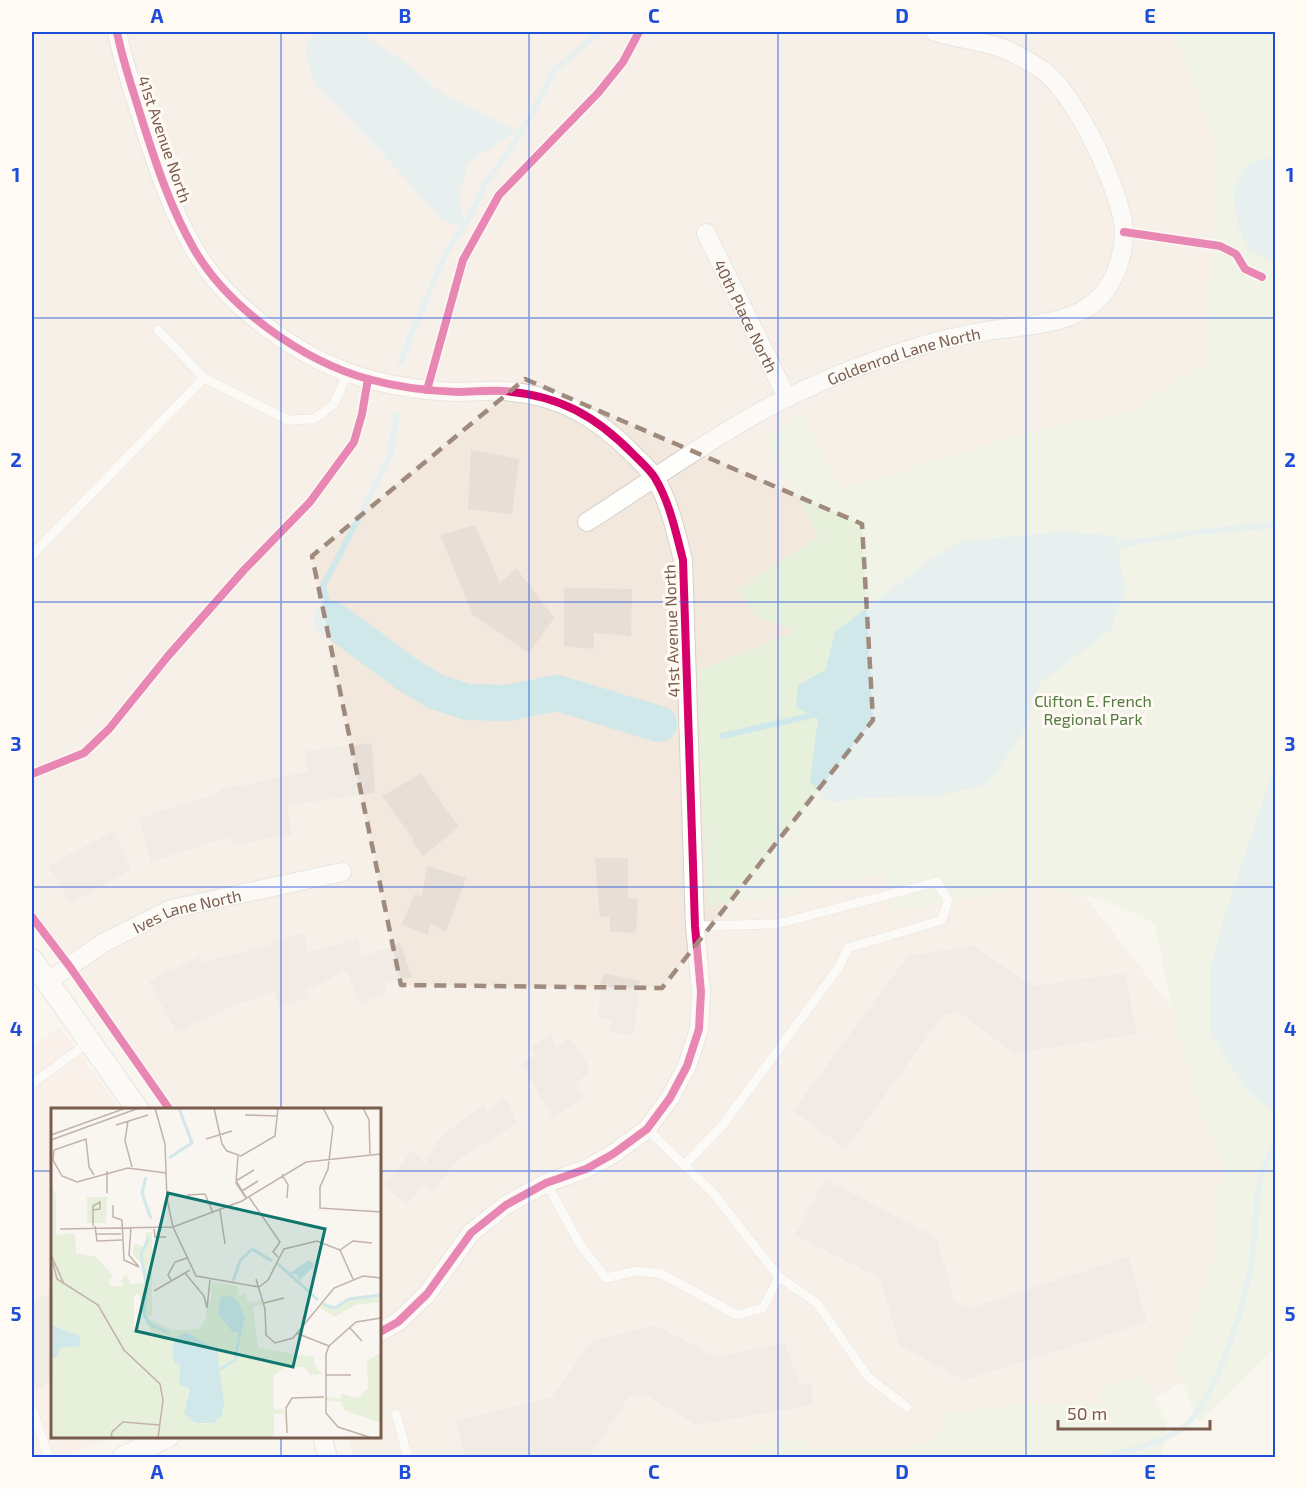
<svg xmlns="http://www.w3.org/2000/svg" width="1307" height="1489" viewBox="0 0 1307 1489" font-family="'Exo 2',sans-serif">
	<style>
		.residential { fill: #f2e8de }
		.commercial { fill: #f6e8e1 }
		.green { fill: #e7f0db }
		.water { fill: #d0e8ea }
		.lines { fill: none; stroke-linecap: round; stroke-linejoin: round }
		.stream { stroke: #d0e8ea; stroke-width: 6 }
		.river { stroke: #d0e8ea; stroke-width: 36 }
		.building { fill: #e6ded7 }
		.service-casing { stroke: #d7d1cb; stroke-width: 10 }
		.minor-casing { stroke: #d7d1cb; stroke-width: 20 }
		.tertiary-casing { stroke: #d7d1cb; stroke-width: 24 }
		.service { stroke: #fefefd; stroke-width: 9 }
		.minor { stroke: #fefefd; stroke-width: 18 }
		.tertiary { stroke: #fefefd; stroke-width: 22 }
		.cycleway-casing { stroke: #fffaf3; stroke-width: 11 }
		.cycleway { stroke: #d6006c; stroke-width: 8 }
		.marked { fill: none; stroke: #9f8a7d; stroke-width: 4.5; stroke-dasharray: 12 8; stroke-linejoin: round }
		.grid { fill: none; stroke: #1d4ed8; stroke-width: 1.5; stroke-opacity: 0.55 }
		.labels { text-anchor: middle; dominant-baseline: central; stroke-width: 6; stroke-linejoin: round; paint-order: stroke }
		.street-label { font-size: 16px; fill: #7a5c4d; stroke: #fffaf3 }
		.park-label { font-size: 16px; fill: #537a41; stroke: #fffaf3 }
		.inset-river { fill: none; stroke: #d0e8ea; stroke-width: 3 }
		.inset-road { fill: none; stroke: #c2b3aa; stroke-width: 1.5 }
		.view { fill: #0f766e; fill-opacity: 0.15; stroke: #0f766e; stroke-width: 3 }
		.inset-edge { fill: none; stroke: #7a5c4d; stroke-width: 3 }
		.neatline { fill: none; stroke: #1d4ed8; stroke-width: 2 }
		.grid-label { font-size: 20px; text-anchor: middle; font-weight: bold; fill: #1d4ed8 }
	</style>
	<rect width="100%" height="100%" fill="#f9f5f0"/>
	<path class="residential" d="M 32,32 L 1275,32 L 1275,391 L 1070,877 L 1171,1007 L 1236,1122 L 1221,1359 L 1055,1457 L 353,1457 L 347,1437 L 380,1436 L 380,1110 L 172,1109 L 86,981 L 32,908 Z"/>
	<path class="commercial" d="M 60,1027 L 120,1109 L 52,1110 L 52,1436 L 115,1437 L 62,1457 L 32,1458 L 32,1048 Z"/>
	<g class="green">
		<path d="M 1173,32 L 1275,32 L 1276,831 L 1211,965 L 1211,1033 L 1245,1089 L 1275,1113 L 1275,1353 L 1272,1350 L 1198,1423 L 1176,1365 L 1216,1254 L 1217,1188 L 1224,1167 L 1198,1105 L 1171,1007 L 1155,923 L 1107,901 L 1040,885 L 892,911 L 883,873 L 804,888 L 791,895 L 745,902 L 743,900 L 708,907 L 696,671 L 797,631 L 790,630 L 754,614 L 738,589 L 818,536 L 765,436 L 804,415 L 841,489 L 1044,428 L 1126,413 L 1207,362 L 1218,148 Z"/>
		<path d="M 1143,1378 L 1167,1424 L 1162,1457 L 730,1457 L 776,1438 L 801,1439 L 811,1449 L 910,1447 L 929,1440 L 946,1426 L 947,1412 L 1033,1404 L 1097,1404 L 1103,1388 Z"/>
	</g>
	<g class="water">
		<path d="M 314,32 L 359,32 L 404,62 L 446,96 L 518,131 L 468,163 L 458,199 L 467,230 L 439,217 L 383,154 L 314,84 L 305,52 Z"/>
		<path d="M 1266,157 L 1276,164 L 1275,259 L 1267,260 L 1248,250 L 1238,226 L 1233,191 L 1245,166 Z"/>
		<path d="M 1063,532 L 1116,536 L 1125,591 L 1111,629 L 1040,684 L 1021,737 L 986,785 L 931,797 L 863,798 L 830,803 L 810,782 L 818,719 L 796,707 L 798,685 L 825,670 L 835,632 L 936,556 L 962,541 Z"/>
		<path d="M 1275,769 L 1275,1113 L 1245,1089 L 1211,1033 L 1211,965 L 1227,908 L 1269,781 Z"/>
	</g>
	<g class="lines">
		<g class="stream">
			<path d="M 400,362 L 445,255 L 474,210 L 485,183 L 505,157 L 532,114 L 554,70 L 600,32"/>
			<path d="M 1112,546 L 1198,532 L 1276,525"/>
			<path d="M 332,619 L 323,586 L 366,504 L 390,455 L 397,415"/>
			<path d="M 722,736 L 818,714"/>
			<path d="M 1260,1175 L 1276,1143"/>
			<path d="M 1094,1458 C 1120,1454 1159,1444 1181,1429 C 1214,1405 1243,1310 1250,1270 C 1255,1242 1256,1212 1259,1183"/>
		</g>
		<path class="river" d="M 332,619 L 408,675 L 437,692 L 467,702 L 507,703 L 557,693 L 659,724"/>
	</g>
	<g class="building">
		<path d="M 471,450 L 519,459 L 512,514 L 468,509 Z"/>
		<path d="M 475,525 L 500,583 L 516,568 L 554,618 L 529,653 L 473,615 L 440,535 Z"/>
		<path d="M 564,588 L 632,589 L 631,636 L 594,633 L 594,649 L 564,646 Z"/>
		<path d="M 372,743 L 375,793 L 287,805 L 292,834 L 233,845 L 230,836 L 151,862 L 139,818 L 220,793 L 219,790 L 307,772 L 306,751 Z"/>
		<path d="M 421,774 L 459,827 L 423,856 L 412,841 L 414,840 L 382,796 Z"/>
		<path d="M 114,831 L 131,869 L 70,904 L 49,865 Z"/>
		<path d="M 595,858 L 628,858 L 628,899 L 638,898 L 636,933 L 611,932 L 609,916 L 600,917 Z"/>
		<path d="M 427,866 L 466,878 L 446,932 L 430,923 L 428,935 L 402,924 L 415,894 L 422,897 Z"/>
		<path d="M 304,933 L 308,953 L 358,938 L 361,957 L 400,943 L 412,977 L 384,984 L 387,993 L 360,1004 L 346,970 L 314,987 L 305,989 L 309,998 L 279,1007 L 275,991 L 233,1006 L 176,1032 L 149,981 L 200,956 L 203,962 L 272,944 L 272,942 Z"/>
		<path d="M 973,946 L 1033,986 L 1125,973 L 1137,1034 L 1014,1053 L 959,1012 L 942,1016 L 846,1149 L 793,1111 L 908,956 Z"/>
		<path d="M 604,973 L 640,981 L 634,1035 L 610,1032 L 612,1019 L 598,1019 L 601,983 Z"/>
		<path d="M 551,1035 L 556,1047 L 566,1040 L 572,1040 L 589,1067 L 589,1073 L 575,1083 L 585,1098 L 552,1117 L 522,1063 L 536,1055 L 531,1048 Z"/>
		<path d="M 505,1098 L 517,1123 L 458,1160 L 432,1192 L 425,1184 L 406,1204 L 383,1185 L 413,1150 L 425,1164 L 441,1136 L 484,1105 L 487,1111 Z"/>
		<path d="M 825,1179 L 937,1238 L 954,1302 L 971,1308 L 1128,1257 L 1147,1322 L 964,1380 L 899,1345 L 881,1279 L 795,1235 Z"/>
		<path d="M 52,1292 L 52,1381 L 32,1391 L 32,1302 Z"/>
		<path d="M 655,1325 L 716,1357 L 785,1343 L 799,1383 L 811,1384 L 812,1405 L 696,1425 L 644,1394 L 629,1396 L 591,1454 L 578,1458 L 465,1458 L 456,1421 L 551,1398 L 591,1342 Z"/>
	</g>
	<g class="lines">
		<defs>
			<g id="service">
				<path d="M 158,330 L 204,378"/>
				<path d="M 32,555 L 204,378 L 288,420 L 314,419 L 334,404 L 348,372"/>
				<path d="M 32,1084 L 90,1041"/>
				<path d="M 647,1129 L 713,1193 L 779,1277 L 817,1303 L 868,1377 L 907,1407"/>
				<path d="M 685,1164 L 722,1126 L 839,967 L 848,948 L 942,920 L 948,900 L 937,882 L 777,924 L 695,926"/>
				<path d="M 546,1183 L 581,1246 L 606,1278 L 637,1271 L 662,1274 L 737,1315 L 763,1308 L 779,1277"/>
				<path d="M 32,1408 L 49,1458"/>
				<path d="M 396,1414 L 408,1458"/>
			</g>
			<g id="minor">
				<path d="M 117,32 C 123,63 134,93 143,123 C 157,167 171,209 194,249 C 228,308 303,361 368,379 C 397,387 428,391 458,392 C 473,392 488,390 503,391 C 559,395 596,416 634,455 C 641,462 650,470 655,478 C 670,503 676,533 683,560 L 695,926 L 701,992 L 699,1029 L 687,1066 L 670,1098 L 647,1129 L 613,1154 L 586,1169 L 546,1183 L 506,1205 L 471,1233 L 427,1294 L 398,1322 L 380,1332"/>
				<path id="s1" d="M 706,233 L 787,398"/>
				<path id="s2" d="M 587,522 C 643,486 699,446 758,413 C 807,386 861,364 914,348 C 937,341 963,335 987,331 C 1023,325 1072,326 1099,298 C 1115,282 1123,257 1124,234 C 1124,195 1074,90 1041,69 C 1027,60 1010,50 995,46 C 975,40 955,38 935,32"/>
				<path id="s3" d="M 47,982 L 103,943 L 171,909 L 342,872"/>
				<path d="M 322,1436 L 328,1458"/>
			</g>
			<g id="tertiary">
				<path d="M 32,960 L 138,1110"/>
				<path d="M 123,1458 L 168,1436"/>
			</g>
		</defs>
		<use href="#service" class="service-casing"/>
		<use href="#minor" class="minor-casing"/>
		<use href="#tertiary" class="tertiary-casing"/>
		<use href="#service" class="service"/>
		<use href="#minor" class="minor"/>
		<use href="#tertiary" class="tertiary"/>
		<defs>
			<g id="cycleway">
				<path d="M 117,32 C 123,63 134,93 143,123 C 157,167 171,209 194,249 C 228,308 303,361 368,379 C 397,387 428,391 458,392 C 473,392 488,390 503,391 C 559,395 596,416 634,455 C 641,462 650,470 655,478 C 670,503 676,533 683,560 L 695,926 L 701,992 L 699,1029 L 687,1066 L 670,1098 L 647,1129 L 613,1154 L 586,1169 L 546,1183 L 506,1205 L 471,1233 L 427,1294 L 398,1322 L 380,1332"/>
				<path d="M 1124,232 L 1220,246 L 1236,254 L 1245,269 L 1262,277"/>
				<path d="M 427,390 L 463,260 L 499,195 L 598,93 L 623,62 L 639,32"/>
				<path d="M 32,774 L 84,753 L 109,729 L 168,656 L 244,570 L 310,502 L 354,442 L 362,414 L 368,379"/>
				<path d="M 32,917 L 70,967 L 170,1110"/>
			</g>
		</defs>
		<use href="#cycleway" class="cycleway-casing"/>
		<use href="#cycleway" class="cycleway"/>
	</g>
	<path d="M0 0H1307V1489H0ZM 525,379 L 862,524 L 873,720 L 662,988 L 401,985 L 312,556 Z" fill="#f9f5f0" fill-opacity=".55" fill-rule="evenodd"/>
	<path class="marked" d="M 525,379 L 862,524 L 873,720 L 662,988 L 401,985 L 312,556 Z"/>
	<path class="grid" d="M 281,32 L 281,1110M 529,32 L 529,1458M 778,32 L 778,1458M 1026,32 L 1026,1458M 32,318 L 1276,318M 32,602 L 1276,602M 32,887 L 1276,887M 32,1171 L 52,1171M 380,1171 L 1276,1171M 281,1436 L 281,1458"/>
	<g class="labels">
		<g class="street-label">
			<text transform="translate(165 139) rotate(71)">41st Avenue North</text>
			<text stroke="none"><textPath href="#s1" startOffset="92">40th Place North</textPath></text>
			<text stroke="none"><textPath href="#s2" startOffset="360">Goldenrod Lane North</textPath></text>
			<text transform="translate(671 631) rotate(-92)">41st Avenue North</text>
			<text stroke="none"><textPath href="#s3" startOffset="159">Ives Lane North</textPath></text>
		</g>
		<g class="park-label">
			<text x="1093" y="700">Clifton E. French<tspan x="1093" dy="18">Regional Park</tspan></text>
		</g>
	</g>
	<g transform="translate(51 1108)">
		<rect width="330" height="330" fill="#f9f5f0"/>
		<path d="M 0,77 L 5,86 L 5,127 L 24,125 L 25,145 L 45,149 L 62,168 L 58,172 L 59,178 L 72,178 L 70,172 L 75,166 L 80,176 L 93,175 L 91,156 L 82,147 L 83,135 L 94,139 L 95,124 L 101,124 L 101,208 L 92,208 L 88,186 L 83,187 L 83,224 L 96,226 L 100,223 L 95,213 L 101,212 L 121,222 L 149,221 L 155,210 L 156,193 L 160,193 L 161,174 L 186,178 L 188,189 L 194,185 L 198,195 L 210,192 L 211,196 L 202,199 L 207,240 L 263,249 L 263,257 L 272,266 L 259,267 L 254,259 L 234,259 L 222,268 L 223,301 L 233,302 L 233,305 L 223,306 L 223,330 L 0,330 ZM 121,242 L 167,313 L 151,316 L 133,305 L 139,281 L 128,276 L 129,258 L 123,254 ZM 36,89 L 56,89 L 55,115 L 36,115 ZM 330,186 L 330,194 L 304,197 L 284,209 L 269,200 L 273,194 L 283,202 L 306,188 ZM 330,244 L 330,315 L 293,302 L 290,294 L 274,292 L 275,289 L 290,291 L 291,286 L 307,290 L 317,280 L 316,253 Z" fill="#e7f0db" fill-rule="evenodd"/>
		<path d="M 258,152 L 264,157 L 248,173 L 246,167 L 239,165 ZM 169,189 L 180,188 L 187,194 L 194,210 L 190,226 L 181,223 L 167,206 ZM 0,217 L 29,228 L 29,238 L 9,240 L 5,250 L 0,250 ZM 135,224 L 166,242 L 173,296 L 171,307 L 163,315 L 144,315 L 133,305 L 139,281 L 128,276 L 129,258 L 123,254 L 121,242 L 124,230 Z" fill="#d0e8ea"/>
		<path class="inset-river" d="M 118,50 L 141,35 L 128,0M 95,69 L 91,85 L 100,111M 98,129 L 90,147 L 96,180 L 93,207 L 100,217 L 118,225M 201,141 L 221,153M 226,155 L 267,192M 182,173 L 189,153 L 201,141M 272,196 L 284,200 L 298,191 L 330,187M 166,263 L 184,252 L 189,225"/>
		<path class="inset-road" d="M 104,0 L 114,36 L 116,91 L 122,119 L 145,168 L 208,179 L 217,172 L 233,141 L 266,133 L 289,142 L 302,171M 163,0 L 171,36 L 176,43 L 190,48 L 224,28 L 227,0M 272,0 L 282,19 L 277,61 L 269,79 L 269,100 L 330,104M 312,0 L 318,12 L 319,46M 194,7 L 227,8M 77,13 L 74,33 L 81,59M 65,17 L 97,7M 0,27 L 75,0M 155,31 L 181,23M 0,32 L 88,0M 187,48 L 185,75 L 195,90M 231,66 L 237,77 L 236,90M 43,67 L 38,59 L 35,31 L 3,42 L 2,52 L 11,68 L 26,74 L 77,60 L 115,65M 185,73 L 195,89M 185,73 L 203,62M 191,83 L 207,73M 56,85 L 56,63M 136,87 L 154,86 L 162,105M 198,89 L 229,134 L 222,144 L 227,149M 62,97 L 62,109 L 71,112 L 73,152 L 88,159 L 78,147 L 80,119M 169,102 L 174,136M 42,118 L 42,98 L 49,94 L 49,101 L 42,102M 44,118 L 46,133 L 71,132M 9,121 L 122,119 L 191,93 L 255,54 L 330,46M 103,121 L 104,129 L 115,129M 45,126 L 70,126M 289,142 L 302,133 L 321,135M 0,147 L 13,176M 2,155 L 6,171 L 47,197 L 73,242 L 109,276 L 112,292 L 107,330M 134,165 L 153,188 L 156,200 L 159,172M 205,171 L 214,201 L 215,227 L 224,235 L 242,230 L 283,180 L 312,168 L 330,170M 120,172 L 117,167 L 124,154 L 136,150M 103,183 L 139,162M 213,195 L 233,190M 298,219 L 311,233M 245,225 L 278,238M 275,267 L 300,267M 236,325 L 235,300 L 241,290 L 273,289M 65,330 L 60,329 L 61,324 L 72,314 L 109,317M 321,330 L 287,319 L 275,305 L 275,246 L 278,238 L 305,214 L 330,210"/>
		<path class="view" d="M 117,85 L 274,121 L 242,259 L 85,223 Z"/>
		<rect width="330" height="330" class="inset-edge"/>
	</g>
	<rect width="1307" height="1489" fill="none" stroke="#fffaf3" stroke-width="66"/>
	<path d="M1058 1420v9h152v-9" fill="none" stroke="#7a5c4d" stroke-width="3"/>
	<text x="1067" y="1420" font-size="18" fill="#7a5c4d" stroke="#fffaf3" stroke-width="4.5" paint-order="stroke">50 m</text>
	<rect x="33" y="33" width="1241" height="1423" class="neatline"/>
	<g class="grid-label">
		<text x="157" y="23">A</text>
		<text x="405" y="23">B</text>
		<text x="654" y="23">C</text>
		<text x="902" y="23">D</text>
		<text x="1150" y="23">E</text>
		<text x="16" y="182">1</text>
		<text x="1290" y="182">1</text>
		<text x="16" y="467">2</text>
		<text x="1290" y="467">2</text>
		<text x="16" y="751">3</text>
		<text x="1290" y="751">3</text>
		<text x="16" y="1036">4</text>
		<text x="1290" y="1036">4</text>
		<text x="16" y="1321">5</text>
		<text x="1290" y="1321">5</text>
		<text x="157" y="1479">A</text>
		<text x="405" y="1479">B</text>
		<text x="654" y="1479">C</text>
		<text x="902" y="1479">D</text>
		<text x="1150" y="1479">E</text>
	</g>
</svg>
